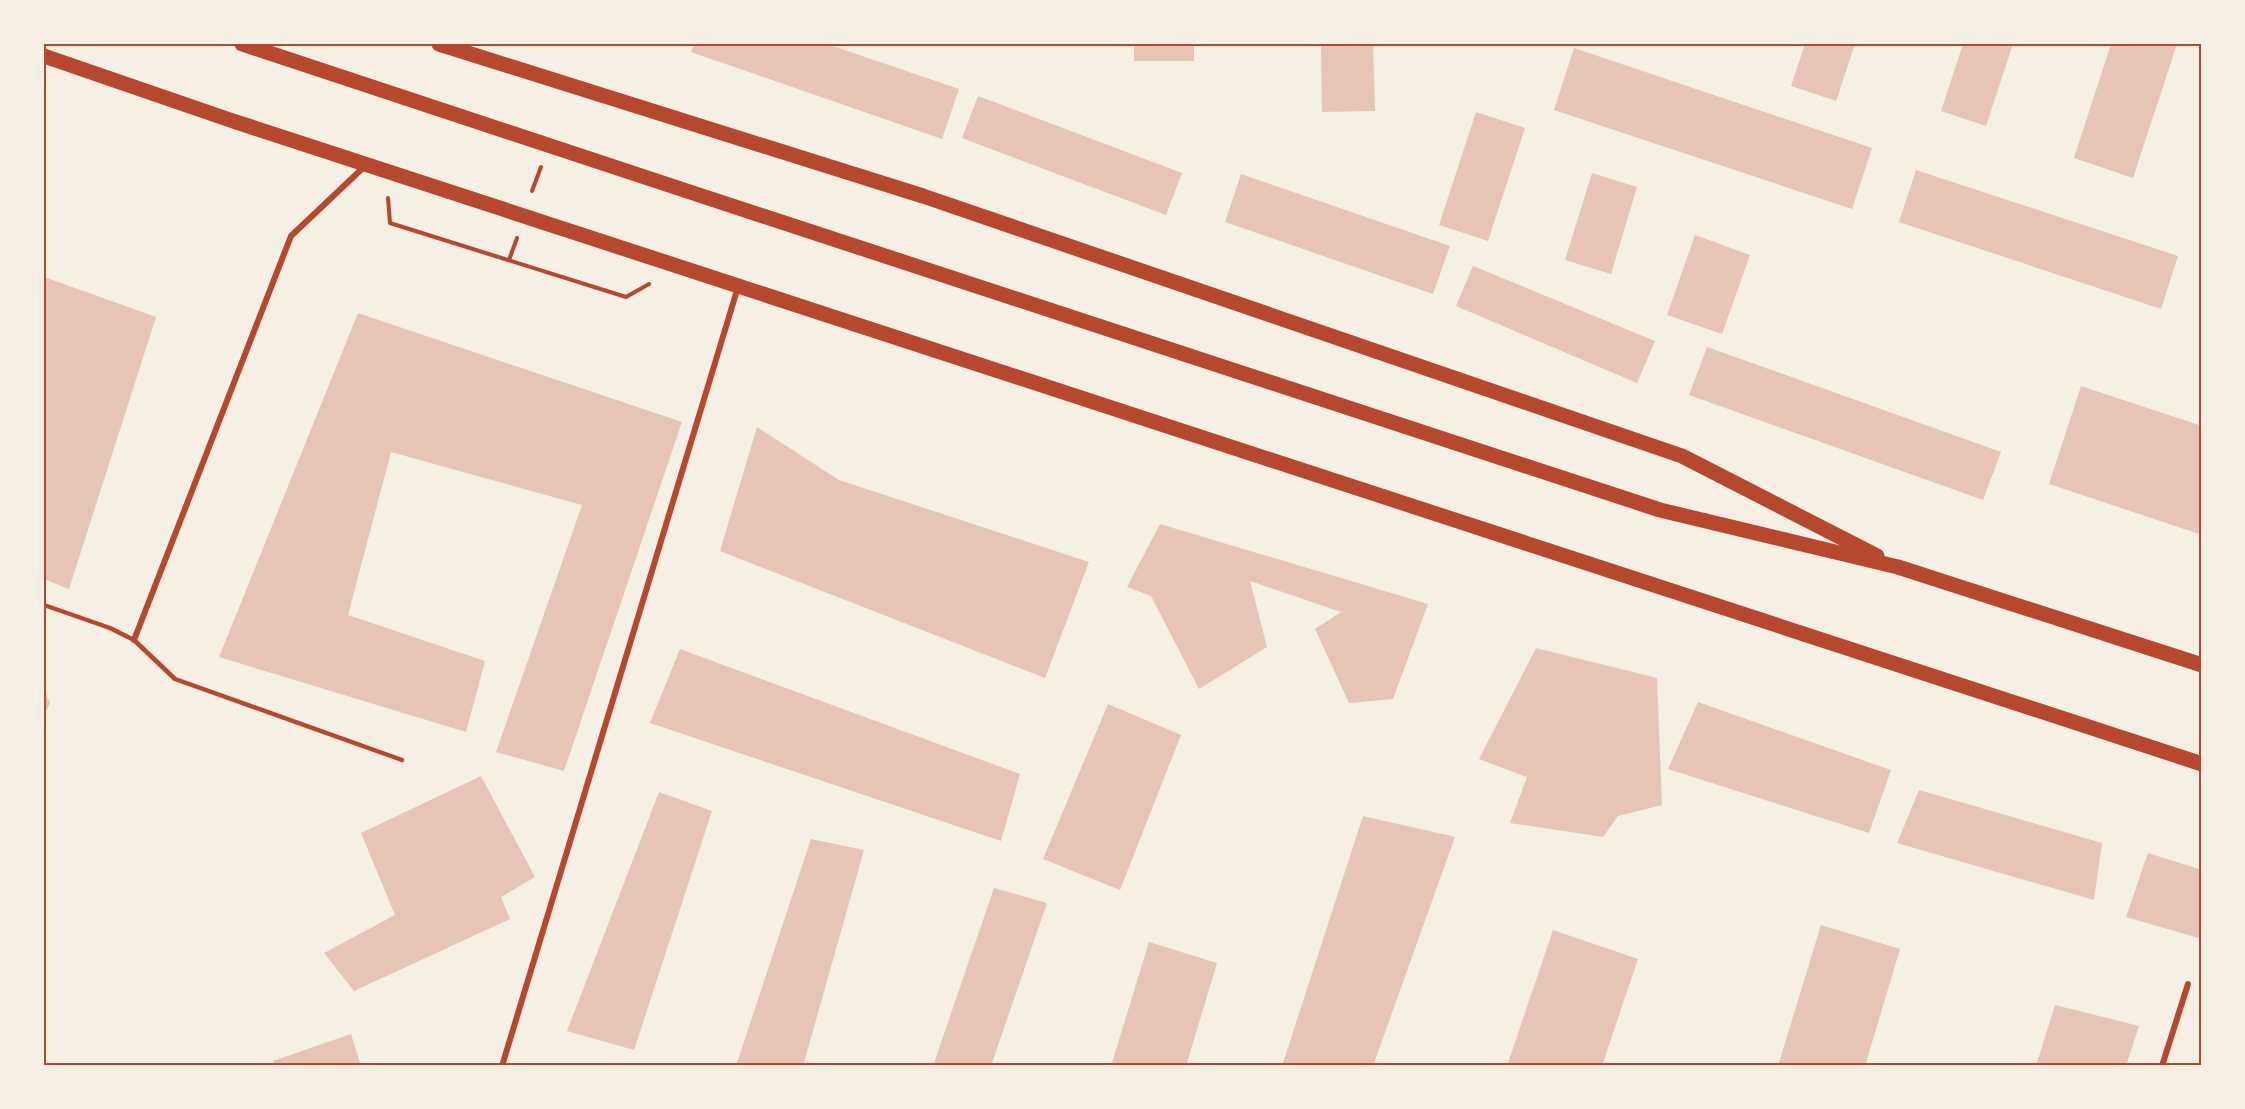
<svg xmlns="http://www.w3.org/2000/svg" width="2245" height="1109" viewBox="0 0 2245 1109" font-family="'Work Sans',sans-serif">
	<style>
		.building { fill: #e6c5b7 }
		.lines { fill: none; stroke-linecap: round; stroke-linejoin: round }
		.path { stroke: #b5482f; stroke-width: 4 }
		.service { stroke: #b5482f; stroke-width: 4.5 }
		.minor { stroke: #b5482f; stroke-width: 6 }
		.primary { stroke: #b5482f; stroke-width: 15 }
		.neatline { fill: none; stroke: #b5482f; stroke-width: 2 }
	</style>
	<rect width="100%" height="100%" fill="#f6efe4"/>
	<g class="building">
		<path d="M 694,44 L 827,44 L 959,89 L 942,139 L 691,52 Z"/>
		<rect x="1134" y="44" width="60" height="17"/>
		<path d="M 1321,44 L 1373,44 L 1375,111 L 1322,112 Z"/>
		<path d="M 1805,44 L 1855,44 L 1836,101 L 1791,86 Z"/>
		<path d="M 1963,44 L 2013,44 L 1986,126 L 1941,111 Z"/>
		<path d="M 2111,44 L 2177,44 L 2133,178 L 2074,158 Z"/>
		<path d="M 1574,48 L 1872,148 L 1852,209 L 1554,110 Z"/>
		<path d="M 978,96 L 1182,173 L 1166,215 L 962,138 Z"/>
		<path d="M 1476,112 L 1525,128 L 1488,241 L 1439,225 Z"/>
		<path d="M 1916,170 L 2178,256 L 2161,309 L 1899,222 Z"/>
		<path d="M 1592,173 L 1637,187 L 1611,274 L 1565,260 Z"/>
		<path d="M 1241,174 L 1450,246 L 1433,294 L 1225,222 Z"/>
		<path d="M 1695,235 L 1750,255 L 1722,334 L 1667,315 Z"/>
		<path d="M 1473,266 L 1655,341 L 1637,383 L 1456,306 Z"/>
		<path d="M 44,277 L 156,317 L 69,589 L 44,579 Z"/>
		<path d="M 358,313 L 682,422 L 564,771 L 496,752 L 582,505 L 391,452 L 348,615 L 485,661 L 466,732 L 219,657 Z"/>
		<path d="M 1707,347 L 2001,452 L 1983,500 L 1689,395 Z"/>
		<path d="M 2081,386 L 2202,426 L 2202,535 L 2049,484 Z"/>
		<path d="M 757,427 L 839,480 L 1089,562 L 1045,678 L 720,551 Z"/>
		<path d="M 1160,524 L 1428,604 L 1393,699 L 1349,703 L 1315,629 L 1341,612 L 1250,581 L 1267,647 L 1199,689 L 1151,596 L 1127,587 Z"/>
		<path d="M 1536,648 L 1657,678 L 1662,805 L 1618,816 L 1603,837 L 1510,823 L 1527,777 L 1479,759 Z"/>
		<path d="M 680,649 L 1020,774 L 1001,841 L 650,723 Z"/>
		<path d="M 44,689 L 50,703 L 44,716 Z"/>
		<path d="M 1698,702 L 1891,770 L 1869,833 L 1668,769 Z"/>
		<path d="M 1108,704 L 1181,735 L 1120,890 L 1043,859 Z"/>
		<path d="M 481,776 L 535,877 L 501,897 L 510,919 L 354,991 L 324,953 L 395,915 L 361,833 Z"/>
		<path d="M 1919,790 L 2102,843 L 2094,900 L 1897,843 Z"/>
		<path d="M 659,792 L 712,811 L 634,1050 L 567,1031 Z"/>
		<path d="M 1363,816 L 1455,837 L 1373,1066 L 1282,1066 Z"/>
		<path d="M 811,839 L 864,850 L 803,1066 L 736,1066 Z"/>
		<path d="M 2148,853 L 2202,870 L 2202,939 L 2126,917 Z"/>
		<path d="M 994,888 L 1047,903 L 991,1066 L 933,1066 Z"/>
		<path d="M 1821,925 L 1900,949 L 1865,1066 L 1778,1066 Z"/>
		<path d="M 1553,930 L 1638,959 L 1602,1066 L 1507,1066 Z"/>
		<path d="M 1149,942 L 1217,963 L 1186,1066 L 1111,1066 Z"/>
		<path d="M 2055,1005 L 2139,1026 L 2126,1066 L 2036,1066 Z"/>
		<path d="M 351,1034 L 361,1066 L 274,1066 L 273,1061 Z"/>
	</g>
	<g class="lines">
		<g class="path">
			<path d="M 532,191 L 541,167"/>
			<path d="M 388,198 L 390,223 L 626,297 L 649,284"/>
			<path d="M 509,260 L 517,238"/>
		</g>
		<path class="service" d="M 44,605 L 110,628 L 134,640 L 175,679 L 402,760"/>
		<g class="minor">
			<path d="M 134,640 L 291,236 L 366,165"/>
			<path d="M 502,1066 L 738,287"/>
			<path d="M 2162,1066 L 2188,984"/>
		</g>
		<g class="primary">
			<path d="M 242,44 L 696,194 L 1660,510 L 1898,567 L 2202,665"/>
			<path d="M 439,44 L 923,196 L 1682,456 L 1877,556"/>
			<path d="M 44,56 L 230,120 L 2202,764"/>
		</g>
	</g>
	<rect width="2245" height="1109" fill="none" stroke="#f6efe4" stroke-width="90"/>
	<rect x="45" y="45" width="2155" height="1019" class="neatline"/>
</svg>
